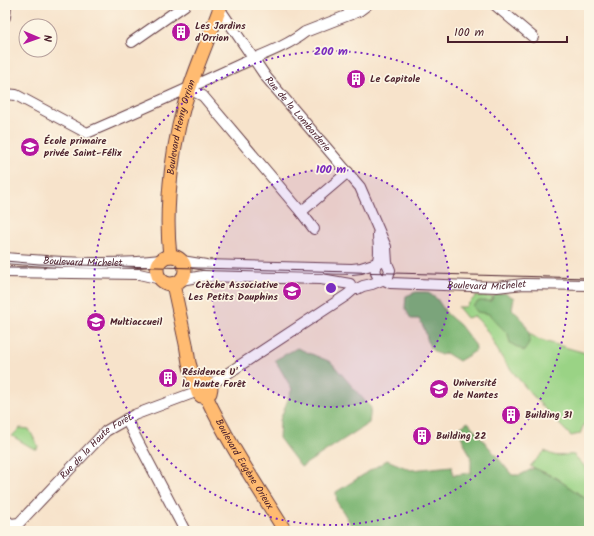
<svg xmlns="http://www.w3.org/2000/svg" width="594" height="536" viewBox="0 0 594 536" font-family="Kalam,sans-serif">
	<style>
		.green { fill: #9ad385; stroke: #727958 }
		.forest { fill: #7bb572; stroke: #626a4e }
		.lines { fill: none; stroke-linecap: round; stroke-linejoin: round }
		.minor-casing { stroke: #643c43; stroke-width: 12 }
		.major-casing { stroke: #643c43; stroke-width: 15 }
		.minor { stroke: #fff; stroke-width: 10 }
		.major { stroke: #ffbb71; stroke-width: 13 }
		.tram { stroke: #4a1f2b; stroke-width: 1 }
		.ring { fill: none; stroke: #7b2cbf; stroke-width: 2; stroke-dasharray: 2 4 }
		.labels { text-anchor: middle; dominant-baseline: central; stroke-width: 3.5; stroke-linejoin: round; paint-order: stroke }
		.poi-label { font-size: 10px; font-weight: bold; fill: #4a1f2b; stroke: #fcf5e5; text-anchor: start }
		.street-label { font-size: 10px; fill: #4a1f2b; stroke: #fcf5e5 }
		.centre { fill: #7b2cbf; stroke: #fcf5e5; stroke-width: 2 }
		.ring-label { font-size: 12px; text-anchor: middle; font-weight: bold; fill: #7b2cbf; stroke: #fcf5e5; stroke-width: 3.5; stroke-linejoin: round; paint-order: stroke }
	</style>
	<rect width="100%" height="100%" fill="#fcf5e5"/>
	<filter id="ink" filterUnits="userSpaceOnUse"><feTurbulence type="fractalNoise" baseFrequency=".025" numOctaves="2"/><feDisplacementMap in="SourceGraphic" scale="8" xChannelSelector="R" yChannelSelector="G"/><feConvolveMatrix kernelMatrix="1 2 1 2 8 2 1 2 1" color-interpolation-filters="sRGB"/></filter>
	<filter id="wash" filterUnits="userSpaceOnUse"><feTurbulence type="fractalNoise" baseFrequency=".012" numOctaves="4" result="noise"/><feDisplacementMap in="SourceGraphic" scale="16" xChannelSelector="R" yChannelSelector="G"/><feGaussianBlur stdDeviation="0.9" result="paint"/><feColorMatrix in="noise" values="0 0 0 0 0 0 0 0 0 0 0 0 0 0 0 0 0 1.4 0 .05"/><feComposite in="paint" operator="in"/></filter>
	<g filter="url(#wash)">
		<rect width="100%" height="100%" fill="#f7e3cb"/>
		<g class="green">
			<path d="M 476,296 L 499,297 L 509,322 L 540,340 L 589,354 L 589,421 L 584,424 L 580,434 L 571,436 C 548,413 525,388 505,362 C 494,347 489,328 474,316 L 467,318 L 458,307 L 465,307 Z"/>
			<path d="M 20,428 L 29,429 L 38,446 L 37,449 L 34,449 L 12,436 Z"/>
			<path d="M 545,451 C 559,460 561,453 574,455 L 589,471 L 589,501 L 556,478 L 530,466 Z"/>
		</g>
		<g class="forest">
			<path d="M 416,292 L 427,292 L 437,299 L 447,314 L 460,325 L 476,346 L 474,352 L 459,361 L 446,353 L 441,355 C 427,349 429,344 425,331 C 424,327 421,323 419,319 L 411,319 L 405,308 L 406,296 Z"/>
			<path d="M 505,293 L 514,298 L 512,309 C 520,316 532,330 529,342 C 528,345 526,349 524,351 L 510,343 L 508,334 L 498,324 L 489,314 L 477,312 L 473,306 L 479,301 L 491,301 L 495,294 Z"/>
			<path d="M 297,348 L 331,362 L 371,408 L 369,423 L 301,467 L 279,438 L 280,420 L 292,389 L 275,360 Z"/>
			<path d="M 468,422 L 512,475 L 520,475 L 534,468 L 556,478 L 589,501 L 589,531 L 355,531 L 337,502 L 336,492 L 387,460 L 411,470 L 452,466 L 453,475 L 471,473 L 471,458 L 458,429 Z"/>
		</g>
	</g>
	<g filter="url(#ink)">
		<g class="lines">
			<defs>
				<g id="minor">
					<path id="s1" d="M 217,5 L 266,77 L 360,187 L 386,247 L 387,263 L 390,270 L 388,277 L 385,280"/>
					<path d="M 346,5 L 352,14"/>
					<path d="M 495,5 L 533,37"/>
					<path d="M 5,17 L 6,5"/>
					<path d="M 132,42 L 185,5"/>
					<path d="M 189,89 L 203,96 L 301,212 L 348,172"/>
					<path d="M 5,94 L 16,95 L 87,133 C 138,111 189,88 239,65 C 261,55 286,47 305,32 L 359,11 L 367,5"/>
					<path d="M 301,212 L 314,229"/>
					<path id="s2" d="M 378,234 C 378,243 381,254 377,263 C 376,268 374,271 377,275 C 380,280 386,280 390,283 L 497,287 L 524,284 L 589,285"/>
					<path id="s3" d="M 5,258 C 55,262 111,266 161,260"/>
					<path d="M 182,261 L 206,265 L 352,269 L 361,268 L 380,262"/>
					<path d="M 5,272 L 139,274 L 161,279"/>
					<path d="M 181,280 L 203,276 L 321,279 L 350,284"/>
					<path d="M 354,289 L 357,289 L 363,286 L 372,284 L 382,280"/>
					<path d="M 210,385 L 347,295 L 354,289"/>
					<path d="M 126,419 L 185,531"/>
					<path id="s4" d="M 5,519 L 11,524 L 19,523 L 106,431 L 134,415 L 193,393 L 197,391"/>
				</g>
				<g id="major">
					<circle cx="171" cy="270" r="14"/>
					<path id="s5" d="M 170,256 C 164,206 173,135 190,87 C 199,60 211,33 221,5"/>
					<path d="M 173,284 L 186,344 L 189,363 L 198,393 L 201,396 L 206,396"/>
					<path d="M 204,383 L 209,384 L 211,388 L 210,393 L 206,396"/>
					<path id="s6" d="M 206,396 C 228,443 258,487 285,531"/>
				</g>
			</defs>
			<use href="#minor" class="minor-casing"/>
			<use href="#major" class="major-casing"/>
			<use href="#minor" class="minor"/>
			<use href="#major" class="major"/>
			<g class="tram">
				<path d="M 5,261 L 39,264 L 589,278"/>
				<path d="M 5,268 L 27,268"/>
			</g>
		</g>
	</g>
	<circle cx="331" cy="288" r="119" fill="#7b2cbf" fill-opacity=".12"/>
	<g class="ring">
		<circle cx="331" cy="288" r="119"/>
		<circle cx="331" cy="288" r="237"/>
	</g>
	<defs>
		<symbol id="building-disc" viewBox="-11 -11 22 22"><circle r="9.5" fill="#b5179e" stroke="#fcf5e5"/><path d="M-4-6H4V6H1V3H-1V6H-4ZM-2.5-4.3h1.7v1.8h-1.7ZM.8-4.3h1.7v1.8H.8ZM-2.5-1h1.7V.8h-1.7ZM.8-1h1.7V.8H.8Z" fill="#fff"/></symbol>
		<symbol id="school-disc" viewBox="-11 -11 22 22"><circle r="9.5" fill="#b5179e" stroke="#fcf5e5"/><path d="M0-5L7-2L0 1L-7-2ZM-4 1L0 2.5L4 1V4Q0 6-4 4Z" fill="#fff"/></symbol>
		<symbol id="university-disc" viewBox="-11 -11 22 22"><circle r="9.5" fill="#b5179e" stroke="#fcf5e5"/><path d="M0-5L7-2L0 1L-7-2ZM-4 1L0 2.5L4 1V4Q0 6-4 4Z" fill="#fff"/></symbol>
	</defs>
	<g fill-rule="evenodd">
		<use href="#building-disc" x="170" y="21" width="22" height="22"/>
		<use href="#building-disc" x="345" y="68" width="22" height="22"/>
		<use href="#school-disc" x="19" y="136" width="22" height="22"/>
		<use href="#school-disc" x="281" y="280" width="22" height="22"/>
		<use href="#school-disc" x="85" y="311" width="22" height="22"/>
		<use href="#building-disc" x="157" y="367" width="22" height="22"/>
		<use href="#university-disc" x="428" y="378" width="22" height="22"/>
		<use href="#building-disc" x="500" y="404" width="22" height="22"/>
		<use href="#building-disc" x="411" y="425" width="22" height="22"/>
	</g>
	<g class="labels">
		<g class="poi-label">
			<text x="195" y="26">Les Jardins<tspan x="195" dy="12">d'Orrion</tspan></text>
			<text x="370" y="79">Le Capitole</text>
			<text x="44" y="141">École primaire<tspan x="44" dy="12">privée Saint-Félix</tspan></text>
			<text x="278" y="285" text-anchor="end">Crèche Associative<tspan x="278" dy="12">Les Petits Dauphins</tspan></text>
			<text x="110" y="322">Multiaccueil</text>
			<text x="182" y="372">Résidence U'<tspan x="182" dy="12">la Haute Forêt</tspan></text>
			<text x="453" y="383">Université<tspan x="453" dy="12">de Nantes</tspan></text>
			<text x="525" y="415">Building 31</text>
			<text x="436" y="436">Building 22</text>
		</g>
		<g class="street-label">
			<text stroke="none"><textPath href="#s1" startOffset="136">Rue de la Lombarderie</textPath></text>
			<text stroke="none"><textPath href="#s5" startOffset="130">Boulevard Henry Orrion</textPath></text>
			<text stroke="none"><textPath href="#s3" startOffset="78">Boulevard Michelet</textPath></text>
			<text stroke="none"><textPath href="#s2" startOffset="154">Boulevard Michelet</textPath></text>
			<text stroke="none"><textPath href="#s4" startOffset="125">Rue de la Haute Forêt</textPath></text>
			<text stroke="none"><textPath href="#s6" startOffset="78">Boulevard Eugène Orieux</textPath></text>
		</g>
	</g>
	<circle cx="331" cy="288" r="6" class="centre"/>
	<g class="ring-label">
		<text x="331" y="55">200 m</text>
		<text x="331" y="173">100 m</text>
	</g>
	<rect width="594" height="536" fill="none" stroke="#fcf5e5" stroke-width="20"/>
	<g transform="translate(38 38) rotate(92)"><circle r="19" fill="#fcf5e5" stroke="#b59f9b"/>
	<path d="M0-3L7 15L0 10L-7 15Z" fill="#b5179e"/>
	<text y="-6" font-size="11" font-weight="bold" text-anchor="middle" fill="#4a1f2b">N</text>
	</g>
	<path d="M448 36v6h119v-6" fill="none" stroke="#4a1f2b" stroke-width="2"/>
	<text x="454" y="36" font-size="12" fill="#4a1f2b" stroke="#fcf5e5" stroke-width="3" paint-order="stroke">100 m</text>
</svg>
